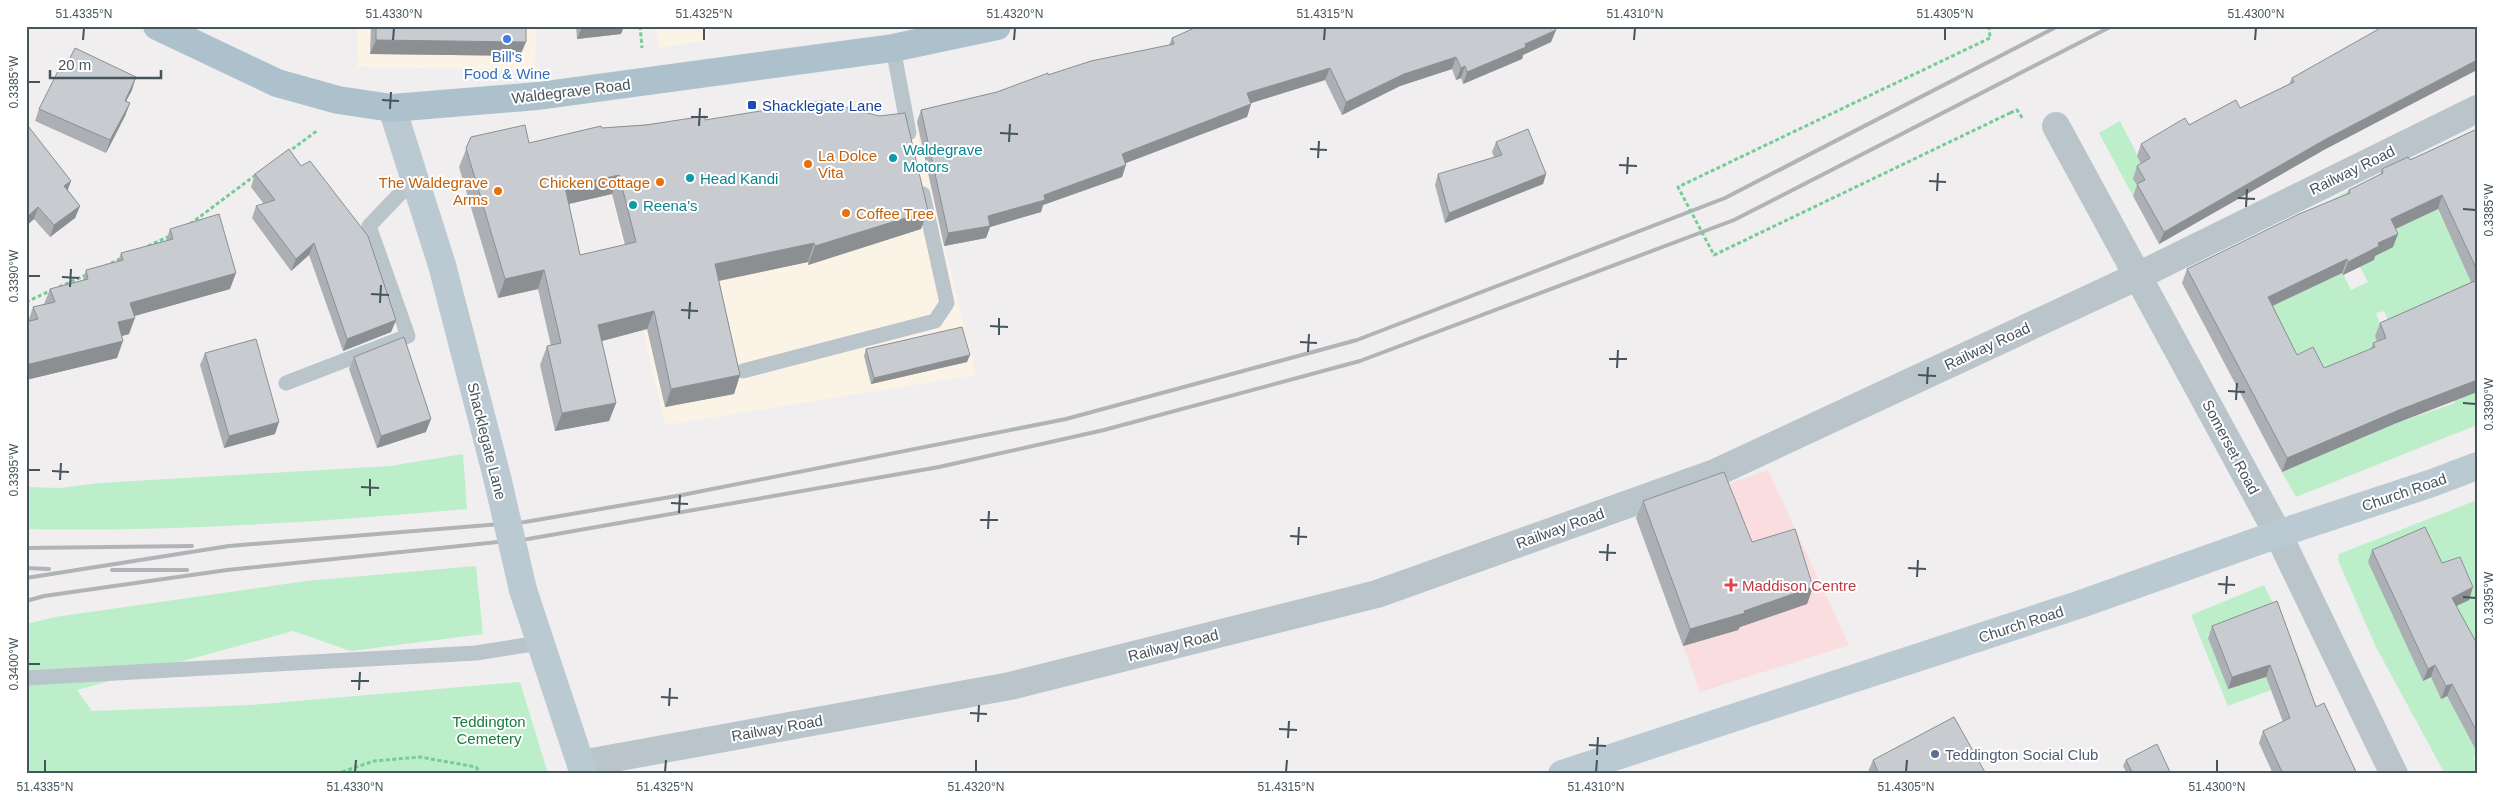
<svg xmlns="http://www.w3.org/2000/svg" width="2503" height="800" viewBox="0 0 2503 800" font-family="Helvetica,sans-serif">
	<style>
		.commercial { fill: #fcf3e7 }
		.medical { fill: #fadedf }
		.green { fill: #bceec9; fill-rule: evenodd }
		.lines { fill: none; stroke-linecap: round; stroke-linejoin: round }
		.path { stroke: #74cc96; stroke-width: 3; stroke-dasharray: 4 2.5; stroke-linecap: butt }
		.service { stroke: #b9c4cb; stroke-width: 15 }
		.minor { stroke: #b9c4cb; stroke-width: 28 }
		.secondary { stroke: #bbc9d2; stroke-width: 28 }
		.primary { stroke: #adc1cd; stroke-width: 28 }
		.rail { stroke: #b0b4b8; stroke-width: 4 }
		.path-bridge { stroke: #74cc96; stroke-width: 3; stroke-dasharray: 4 2.5; stroke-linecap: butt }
		.secondary-bridge { stroke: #bbc9d2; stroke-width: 28 }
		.wall { fill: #acafb4; fill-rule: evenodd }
		.shaded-wall { fill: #8c8f92 }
		.building { fill: #c8ccd1; stroke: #8c8f92; fill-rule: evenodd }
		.ticks { fill: none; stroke: #46545b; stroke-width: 2 }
		.shop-dot { fill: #3f7fe0; stroke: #fff; stroke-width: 2 }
		.transit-dot { fill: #1a4fb4; stroke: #fff; stroke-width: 2 }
		.culture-dot { fill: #0f9aa8; stroke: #fff; stroke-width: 2 }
		.food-dot { fill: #e8710a; stroke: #fff; stroke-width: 2 }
		.health-dot { fill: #e0444e; stroke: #fff; stroke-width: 2 }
		.service-dot { fill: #5c6f8a; stroke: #fff; stroke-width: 2 }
		.labels { text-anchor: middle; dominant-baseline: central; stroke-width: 4; stroke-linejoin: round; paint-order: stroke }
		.shop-label { font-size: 15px; fill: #366cbe; stroke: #fff }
		.street-label { font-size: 15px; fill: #46545b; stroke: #fff }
		.transit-label { font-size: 15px; fill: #164399; stroke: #fff; text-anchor: start }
		.culture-label { font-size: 15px; fill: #0d838f; stroke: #fff; text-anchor: start }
		.food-label { font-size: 15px; fill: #c56008; stroke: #fff; text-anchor: start }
		.health-label { font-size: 15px; fill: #be3a42; stroke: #fff; text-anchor: start }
		.park-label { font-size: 15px; fill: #177c3d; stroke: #fff }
		.service-label { font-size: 15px; fill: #4e5e75; stroke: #fff; text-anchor: start }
		.neatline { fill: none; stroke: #46545b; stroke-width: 2 }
		.ticks-label { font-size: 12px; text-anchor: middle; fill: #46545b }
	</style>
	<rect width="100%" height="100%" fill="#f0eeee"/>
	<g class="commercial">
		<path d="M 357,26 L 536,26 L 535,70 L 358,67 Z"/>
		<path d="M 656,26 L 708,26 L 709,40 L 659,48 Z"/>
		<path d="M 821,102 L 876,120 L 915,123 L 976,375 L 665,425 L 599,143 L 758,123 L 757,110 Z"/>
	</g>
	<path class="medical" d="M 1768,470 L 1849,645 L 1700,692 L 1636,517 Z"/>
	<g class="green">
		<path d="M 2120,121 L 2145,170 L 2140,192 L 2133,196 L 2099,133 Z"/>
		<path d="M 2413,157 L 2477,294 L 2450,349 L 2471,394 L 2477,392 L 2477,425 L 2296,497 L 2282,472 L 2371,434 L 2292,369 L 2230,271 L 2325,203 ZM 2373,257 L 2374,260 L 2360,267 L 2368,282 L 2351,290 L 2342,272 ZM 2384,311 L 2394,333 L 2426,320 L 2455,403 L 2394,424 L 2381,352 L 2384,334 L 2376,313 Z"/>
		<path d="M 463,454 L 467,509 C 320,522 173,532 26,529 L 26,487 L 59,488 L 100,483 L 390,466 Z"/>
		<path d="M 2477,500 L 2477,666 L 2441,698 L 2447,696 L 2477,751 L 2477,755 L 2473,758 L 2477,764 L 2477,774 L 2445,774 L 2376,647 L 2338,560 L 2339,554 Z"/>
		<path d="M 476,566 L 483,634 L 351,651 L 293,631 L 77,690 L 92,711 L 251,705 L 520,682 L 548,774 L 26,774 L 26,624 L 55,617 L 306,581 Z"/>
		<path d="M 2264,585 L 2307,676 L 2297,680 L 2238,627 L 2258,680 L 2266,677 L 2271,690 L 2228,706 L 2191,615 ZM 2231,625 L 2228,689 L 2207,635 Z"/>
	</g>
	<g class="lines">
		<g class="path">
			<path d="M 640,26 L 642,48"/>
			<path d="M 1989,26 L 1990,38"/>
			<path d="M 2010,113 L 2017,110 L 2023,119"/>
			<path d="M 287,153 L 318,130"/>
			<path d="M 190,224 L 257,174"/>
			<path d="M 148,246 L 170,236"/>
			<path d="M 105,266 L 122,258"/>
			<path d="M 59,287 L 88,274"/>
			<path d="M 26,302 L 52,290"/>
			<path d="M 336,774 L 374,761 L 420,757 L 476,767 L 481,774"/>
		</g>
		<g class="service">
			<path d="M 893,48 L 909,133"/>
			<path d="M 743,371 L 935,321 L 947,303 L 923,194"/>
			<path d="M 286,383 L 408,336 L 369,226 L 413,180"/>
			<path d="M 26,678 L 476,653 L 539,643"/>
		</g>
		<g class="minor">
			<path d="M 2056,126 L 2278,534 L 2394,774"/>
			<path d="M 581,764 L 1010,686 L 1377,594 L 1715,473 L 2138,276 L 2477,109"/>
		</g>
		<g class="secondary">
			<path d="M 392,108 L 442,265 L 497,477"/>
			<path d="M 523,590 L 584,774"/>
			<path d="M 1562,774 L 2078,605 L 2278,534 L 2432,483 L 2477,466"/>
		</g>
		<path class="primary" d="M 157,26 L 277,83 L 338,100 L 392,108 L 538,96 L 893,48 L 997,26"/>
		<g class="rail">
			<path d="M 26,548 L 192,546"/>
			<path d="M 26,568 L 49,569"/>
			<path d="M 112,570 L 187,570"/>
			<path d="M 26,578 L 229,546 L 525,522 L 682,495 L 1066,419 L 1357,340 L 1725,198 L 2058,26"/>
			<path d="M 26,601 L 44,596 L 227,570 L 528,539 L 939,467 L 1104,430 L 1360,361 L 1734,220 L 2112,26"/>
		</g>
		<path class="path-bridge" d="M 1990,38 L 1678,187 L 1714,255 L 2010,113"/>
		<path class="secondary-bridge" d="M 497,477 L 523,590"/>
	</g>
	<g class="wall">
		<path d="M 371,26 L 526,26 L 520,56 L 370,54 Z"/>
		<path d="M 576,26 L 624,26 L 621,34 L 577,39 Z"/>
		<path d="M 1556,30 L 1551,42 L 1523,55 L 1522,59 L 1463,84 L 1461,78 L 1456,80 L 1452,69 L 1400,86 L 1342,115 L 1325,80 L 1251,103 L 1251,104 L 1247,117 L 1126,163 L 1122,177 L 1043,205 L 1041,212 L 990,227 L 986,238 L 944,246 L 917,122 L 921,110 L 997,92 L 1048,75 L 1169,45 L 1172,38 Z"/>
		<path d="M 63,72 L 132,90 L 126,101 L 130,103 L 125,116 L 106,153 L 35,121 L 39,109 Z"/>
		<path d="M 2292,78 L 2322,151 L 2159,244 L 2133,196 L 2137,185 L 2133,179 L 2137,166 L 2141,164 L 2137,156 L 2141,144 L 2189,125 L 2240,108 L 2289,84 Z"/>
		<path d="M 705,120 L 921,229 L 808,265 L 808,262 L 719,281 L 740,375 L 734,394 L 665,407 L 647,329 L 601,341 L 616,403 L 609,421 L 555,431 L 540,365 L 547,346 L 551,346 L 538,289 L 498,298 L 459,167 L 471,137 L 529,143 L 602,128 ZM 612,194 L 625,245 L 580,255 L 569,204 Z"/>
		<path d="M 26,127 L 71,181 L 68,190 L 80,206 L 75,218 L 50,237 L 34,219 L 26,226 Z"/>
		<path d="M 2477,129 L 2477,392 L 2394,424 L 2282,472 L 2182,283 L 2187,269 L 2347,194 L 2349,190 L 2380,175 L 2382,169 L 2410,160 ZM 2438,209 L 2471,282 L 2380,323 L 2375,336 L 2377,342 L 2373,343 L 2371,349 L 2324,368 L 2297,355 L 2273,306 L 2342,273 L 2343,275 L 2374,260 L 2375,256 L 2393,247 L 2396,229 Z"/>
		<path d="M 1496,142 L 1546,174 L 1543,184 L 1445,223 L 1435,185 L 1438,174 L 1494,157 L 1492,152 Z"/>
		<path d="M 255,174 L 396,320 L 391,332 L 343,351 L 309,255 L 291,271 L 252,218 L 256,206 L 264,204 L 251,187 Z"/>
		<path d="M 170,229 L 230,289 L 134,316 L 129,334 L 121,336 L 117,358 L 26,380 L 26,322 L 28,322 L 33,307 L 44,304 L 50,289 L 83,280 L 86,270 L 118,262 L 121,253 L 166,241 Z"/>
		<path d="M 866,349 L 967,362 L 871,384 L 864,356 Z"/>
		<path d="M 205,353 L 275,434 L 224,448 L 200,365 Z"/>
		<path d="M 354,357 L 426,432 L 377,448 L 349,369 Z"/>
		<path d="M 1643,501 L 1752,542 L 1813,587 L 1807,604 L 1740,627 L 1738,630 L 1683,646 L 1636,518 Z"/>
		<path d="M 2372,550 L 2469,600 L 2456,606 L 2477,644 L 2477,752 L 2447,696 L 2441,699 L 2431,677 L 2423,681 L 2368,562 Z"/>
		<path d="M 2277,601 L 2316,707 L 2357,774 L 2273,774 L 2259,743 L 2263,731 L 2283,722 L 2266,677 L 2228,689 L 2208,638 L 2212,626 Z"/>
		<path d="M 1873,760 L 1986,774 L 1867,774 Z"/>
		<path d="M 2126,760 L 2171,774 L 2127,774 L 2123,766 Z"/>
	</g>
	<g class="shaded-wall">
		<path d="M 585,26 L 624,26 L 621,34 L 577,39 L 582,27 Z"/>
		<path d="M 1556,30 L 1551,42 L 1523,55 L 1522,59 L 1463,84 L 1467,72 Z"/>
		<path d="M 376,40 L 526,42 L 520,56 L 370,54 Z"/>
		<path d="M 1456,57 L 1452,69 L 1400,86 L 1342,115 L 1346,102 L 1404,74 Z"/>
		<path d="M 2477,60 L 2477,70 L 2322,151 L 2159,244 L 2164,232 L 2326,139 Z"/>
		<path d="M 1465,66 L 1461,78 L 1456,80 L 1461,68 Z"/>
		<path d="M 1330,68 L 1325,80 L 1242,106 L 1247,93 Z"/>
		<path d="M 136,77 L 132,90 L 120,113 L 125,101 Z"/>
		<path d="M 130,103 L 125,116 L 106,153 L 110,140 Z"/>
		<path d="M 1251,104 L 1247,117 L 1118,166 L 1122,154 Z"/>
		<path d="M 1126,165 L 1122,177 L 1043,205 L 1041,212 L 990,227 L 986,238 L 944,246 L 948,233 L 988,216 L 1044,195 Z"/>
		<path d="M 1546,174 L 1543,184 L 1445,223 L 1449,213 Z"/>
		<path d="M 619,175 L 612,194 L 559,206 L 565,187 Z"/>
		<path d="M 71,181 L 66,193 L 64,186 Z"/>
		<path d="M 2442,195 L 2438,209 L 2386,233 L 2391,219 Z"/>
		<path d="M 80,206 L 75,218 L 50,237 L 54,225 Z"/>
		<path d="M 38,207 L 34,219 L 26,226 L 26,218 Z"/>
		<path d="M 928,211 L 921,229 L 808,265 L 815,246 Z"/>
		<path d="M 2398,234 L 2393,247 L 2375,256 L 2374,260 L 2343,275 L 2348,262 L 2378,243 Z"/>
		<path d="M 314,243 L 309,255 L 291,271 L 296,259 Z"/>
		<path d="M 814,243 L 808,262 L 708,283 L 715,264 Z"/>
		<path d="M 2347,259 L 2342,273 L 2263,310 L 2268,297 Z"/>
		<path d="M 544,270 L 538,289 L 498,298 L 505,279 Z"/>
		<path d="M 236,273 L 230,289 L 124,319 L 130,303 Z"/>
		<path d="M 654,311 L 647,329 L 591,344 L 598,325 Z"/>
		<path d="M 135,318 L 129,334 L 112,339 L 118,322 Z"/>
		<path d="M 396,320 L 391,332 L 343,351 L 347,339 Z"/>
		<path d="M 123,341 L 117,358 L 26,380 L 26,365 Z"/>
		<path d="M 970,355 L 967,362 L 871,384 L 874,378 Z"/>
		<path d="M 740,375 L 734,394 L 665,407 L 671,389 Z"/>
		<path d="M 2477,380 L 2477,392 L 2394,424 L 2282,472 L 2287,458 L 2399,410 Z"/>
		<path d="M 616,403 L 609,421 L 555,431 L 562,413 Z"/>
		<path d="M 431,419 L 426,432 L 377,448 L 381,436 Z"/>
		<path d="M 279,422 L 275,434 L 224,448 L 229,436 Z"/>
		<path d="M 1813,587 L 1807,604 L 1740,627 L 1738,630 L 1683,646 L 1690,629 Z"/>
		<path d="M 2473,587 L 2469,600 L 2448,610 L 2452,598 Z"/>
		<path d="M 2270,665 L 2266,677 L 2228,689 L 2232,677 Z"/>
		<path d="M 2435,665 L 2431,677 L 2423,681 L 2428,669 Z"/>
		<path d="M 2452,684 L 2447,696 L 2441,699 L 2446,686 Z"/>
	</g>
	<g class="building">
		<path d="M 376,26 L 526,26 L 526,42 L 376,40 Z"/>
		<path d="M 1199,26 L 1554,26 L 1556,30 L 1525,44 L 1526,47 L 1467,72 L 1465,66 L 1461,68 L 1456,57 L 1404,74 L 1346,102 L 1330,68 L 1247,93 L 1251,104 L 1122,154 L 1126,165 L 1044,195 L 1045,200 L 988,216 L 990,226 L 948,233 L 921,110 L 997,92 L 1048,73 L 1048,75 L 1091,61 L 1174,44 L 1172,38 Z"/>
		<path d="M 2384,26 L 2477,26 L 2477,60 L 2326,139 L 2164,232 L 2137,184 L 2145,180 L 2137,166 L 2150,158 L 2141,144 L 2185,118 L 2189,125 L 2236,100 L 2240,108 L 2294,82 L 2292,78 Z"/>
		<path d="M 75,48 L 136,77 L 125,101 L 130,103 L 110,140 L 39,109 L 58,71 L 63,72 Z"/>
		<path d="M 822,101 L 879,116 L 905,113 L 928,211 L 815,246 L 814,243 L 715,264 L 740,375 L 671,389 L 654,311 L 598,325 L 616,403 L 562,413 L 547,346 L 561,343 L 544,270 L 505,279 L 466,148 L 471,137 L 525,125 L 529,143 L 601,126 L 602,128 L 646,125 L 705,116 L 705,120 ZM 619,175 L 636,242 L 580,255 L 565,187 Z"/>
		<path d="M 28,126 L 71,181 L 64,186 L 80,206 L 54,225 L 38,207 L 26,218 L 26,127 Z"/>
		<path d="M 1528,129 L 1546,174 L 1449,213 L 1438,174 L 1502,155 L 1496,142 Z"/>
		<path d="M 2477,129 L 2477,270 L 2442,195 L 2391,219 L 2398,234 L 2378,243 L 2379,246 L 2348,262 L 2347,259 L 2268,297 L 2297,355 L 2313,347 L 2324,368 L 2375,347 L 2373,343 L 2386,338 L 2380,323 L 2477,280 L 2477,380 L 2399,410 L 2287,458 L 2187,269 L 2299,214 L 2350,193 L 2349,190 L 2383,173 L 2382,169 L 2408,157 L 2410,160 Z"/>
		<path d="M 289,149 L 301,166 L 310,161 L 368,236 L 396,320 L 347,339 L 314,243 L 296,259 L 256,206 L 275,200 L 255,174 Z"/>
		<path d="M 219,214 L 236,273 L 130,303 L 135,318 L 118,322 L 123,341 L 26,365 L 26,322 L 38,319 L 33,307 L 55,302 L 50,289 L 88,279 L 86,270 L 123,260 L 121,253 L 173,239 L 170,229 Z"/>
		<path d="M 962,327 L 970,355 L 874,378 L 866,349 Z"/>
		<path d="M 404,337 L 431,419 L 381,436 L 354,357 Z"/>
		<path d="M 256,339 L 279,422 L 229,436 L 205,353 Z"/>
		<path d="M 1724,472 L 1752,542 L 1795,529 L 1813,587 L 1744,611 L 1745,613 L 1690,629 L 1643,501 Z"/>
		<path d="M 2425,527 L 2442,563 L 2460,557 L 2473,587 L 2452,598 L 2477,644 L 2477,732 L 2452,684 L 2446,686 L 2435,665 L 2428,669 L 2372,550 Z"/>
		<path d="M 2277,601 L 2316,707 L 2324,703 L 2357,774 L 2283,774 L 2263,731 L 2290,718 L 2270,665 L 2232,677 L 2212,626 Z"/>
		<path d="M 1954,717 L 1986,774 L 1879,774 L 1873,760 Z"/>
		<path d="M 2157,744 L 2171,774 L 2133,774 L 2126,760 Z"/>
	</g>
	<path class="ticks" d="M 83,40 L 84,28M 393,40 L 394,28M 704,40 L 704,28M 1014,40 L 1015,28M 1324,40 L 1325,28M 1634,40 L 1635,28M 1945,40 L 1945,28M 2255,40 L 2256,28M 28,82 L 40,82M 382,100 L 399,101M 390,109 L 391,92M 691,117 L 708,117M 699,126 L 700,108M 1000,133 L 1018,134M 1009,142 L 1010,124M 1310,149 L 1327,150M 1318,158 L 1319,141M 1619,165 L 1637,166M 1627,174 L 1628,157M 1929,181 L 1946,182M 1937,191 L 1938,173M 2238,198 L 2255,199M 2246,207 L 2247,189M 2463,209 L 2476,210M 28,276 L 40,276M 62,277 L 79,278M 70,287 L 71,269M 371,294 L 389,295M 380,303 L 381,285M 681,310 L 698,311M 689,319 L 690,302M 990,326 L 1008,327M 999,335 L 999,318M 1300,342 L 1317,343M 1308,352 L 1309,334M 1609,359 L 1627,359M 1617,368 L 1618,350M 1918,375 L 1936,376M 1927,384 L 1928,367M 2228,391 L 2245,392M 2236,400 L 2237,383M 2463,403 L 2476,404M 28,470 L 40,470M 52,471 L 69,472M 60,480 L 61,463M 361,487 L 379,488M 370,496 L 370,479M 671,503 L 688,504M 679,513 L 680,495M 980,520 L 998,520M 988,529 L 989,511M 1290,536 L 1307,537M 1298,545 L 1299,527M 1599,552 L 1616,553M 1607,561 L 1608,544M 1908,568 L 1926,569M 1917,577 L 1918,560M 2218,584 L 2235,585M 2226,594 L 2227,576M 2463,597 L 2476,598M 28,664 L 40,664M 351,681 L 369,681M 359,690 L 360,672M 661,697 L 678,698M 669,706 L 670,688M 970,713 L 987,714M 978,722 L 979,705M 1279,729 L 1297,730M 1288,738 L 1289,721M 1589,745 L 1606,746M 1597,755 L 1598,737M 45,772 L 45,760M 355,772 L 356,760M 665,772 L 666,760M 976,772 L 976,760M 1286,772 L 1287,760M 1596,772 L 1597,760M 1906,772 L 1907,760M 2217,772 L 2217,760"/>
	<circle class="shop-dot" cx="507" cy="39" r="5"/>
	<rect class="transit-dot" x="747" y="100" width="10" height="10" rx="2.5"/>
	<g class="culture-dot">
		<circle cx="893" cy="158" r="5"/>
		<circle cx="690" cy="178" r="5"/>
		<circle cx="633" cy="205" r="5"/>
	</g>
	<g class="food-dot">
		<circle cx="808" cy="164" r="5"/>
		<circle cx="660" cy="182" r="5"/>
		<circle cx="498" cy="191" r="5"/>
		<circle cx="846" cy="213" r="5"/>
	</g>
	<path class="health-dot" d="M1728.5 577.5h5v5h5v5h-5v5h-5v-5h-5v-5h5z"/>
	<circle class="service-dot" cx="1935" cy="754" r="5"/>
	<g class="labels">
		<g class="shop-label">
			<text x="507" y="56">Bill's<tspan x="507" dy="17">Food &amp; Wine</tspan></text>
		</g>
		<g class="street-label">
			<text transform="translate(571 91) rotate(-7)">Waldegrave Road</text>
			<text transform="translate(2352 170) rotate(-26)">Railway Road</text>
			<text transform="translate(1987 346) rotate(-25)">Railway Road</text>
			<text transform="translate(487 441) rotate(76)">Shacklegate Lane</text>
			<text transform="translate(2231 447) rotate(62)">Somerset Road</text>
			<text transform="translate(2404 492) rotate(-19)">Church Road</text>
			<text transform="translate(1560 528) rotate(-20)">Railway Road</text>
			<text transform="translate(2021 624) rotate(-18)">Church Road</text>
			<text transform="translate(1173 645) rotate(-14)">Railway Road</text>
			<text transform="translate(777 728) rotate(-10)">Railway Road</text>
		</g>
		<g class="transit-label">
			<text x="762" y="105">Shacklegate Lane</text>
		</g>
		<g class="culture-label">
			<text x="903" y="149">Waldegrave<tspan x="903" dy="17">Motors</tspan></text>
			<text x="700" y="178">Head Kandi</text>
			<text x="643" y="205">Reena's</text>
		</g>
		<g class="food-label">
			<text x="818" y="155">La Dolce<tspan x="818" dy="17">Vita</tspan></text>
			<text x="488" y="182" text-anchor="end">The Waldegrave<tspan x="488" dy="17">Arms</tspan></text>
			<text x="650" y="182" text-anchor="end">Chicken Cottage</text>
			<text x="856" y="213">Coffee Tree</text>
		</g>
		<g class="health-label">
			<text x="1742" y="585">Maddison Centre</text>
		</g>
		<g class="park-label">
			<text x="489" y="721">Teddington<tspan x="489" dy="17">Cemetery</tspan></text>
		</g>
		<g class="service-label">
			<text x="1945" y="754">Teddington Social Club</text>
		</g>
	</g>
	<rect width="2503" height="800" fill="none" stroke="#ffffff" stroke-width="55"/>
	<path d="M50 70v8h111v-8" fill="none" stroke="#46545b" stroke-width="2.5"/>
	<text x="58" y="70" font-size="15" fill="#46545b" stroke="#ffffff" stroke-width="4" paint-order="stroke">20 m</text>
	<rect x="28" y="28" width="2448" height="744" class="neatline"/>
	<g class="ticks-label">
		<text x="84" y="18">51.4335°N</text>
		<text x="394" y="18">51.4330°N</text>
		<text x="704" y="18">51.4325°N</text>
		<text x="1015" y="18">51.4320°N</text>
		<text x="1325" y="18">51.4315°N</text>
		<text x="1635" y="18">51.4310°N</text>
		<text x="1945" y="18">51.4305°N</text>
		<text x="2256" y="18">51.4300°N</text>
		<text transform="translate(14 82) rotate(-90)" y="4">0.3385°W</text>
		<text transform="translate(2489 210) rotate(-90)" y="4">0.3385°W</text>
		<text transform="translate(14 276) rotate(-90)" y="4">0.3390°W</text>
		<text transform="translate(2489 404) rotate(-90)" y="4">0.3390°W</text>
		<text transform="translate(14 470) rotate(-90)" y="4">0.3395°W</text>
		<text transform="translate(2489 598) rotate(-90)" y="4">0.3395°W</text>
		<text transform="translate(14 664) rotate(-90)" y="4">0.3400°W</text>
		<text x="45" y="791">51.4335°N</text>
		<text x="355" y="791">51.4330°N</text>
		<text x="665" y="791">51.4325°N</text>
		<text x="976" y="791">51.4320°N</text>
		<text x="1286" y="791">51.4315°N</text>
		<text x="1596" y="791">51.4310°N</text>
		<text x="1906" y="791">51.4305°N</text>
		<text x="2217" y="791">51.4300°N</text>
	</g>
</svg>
